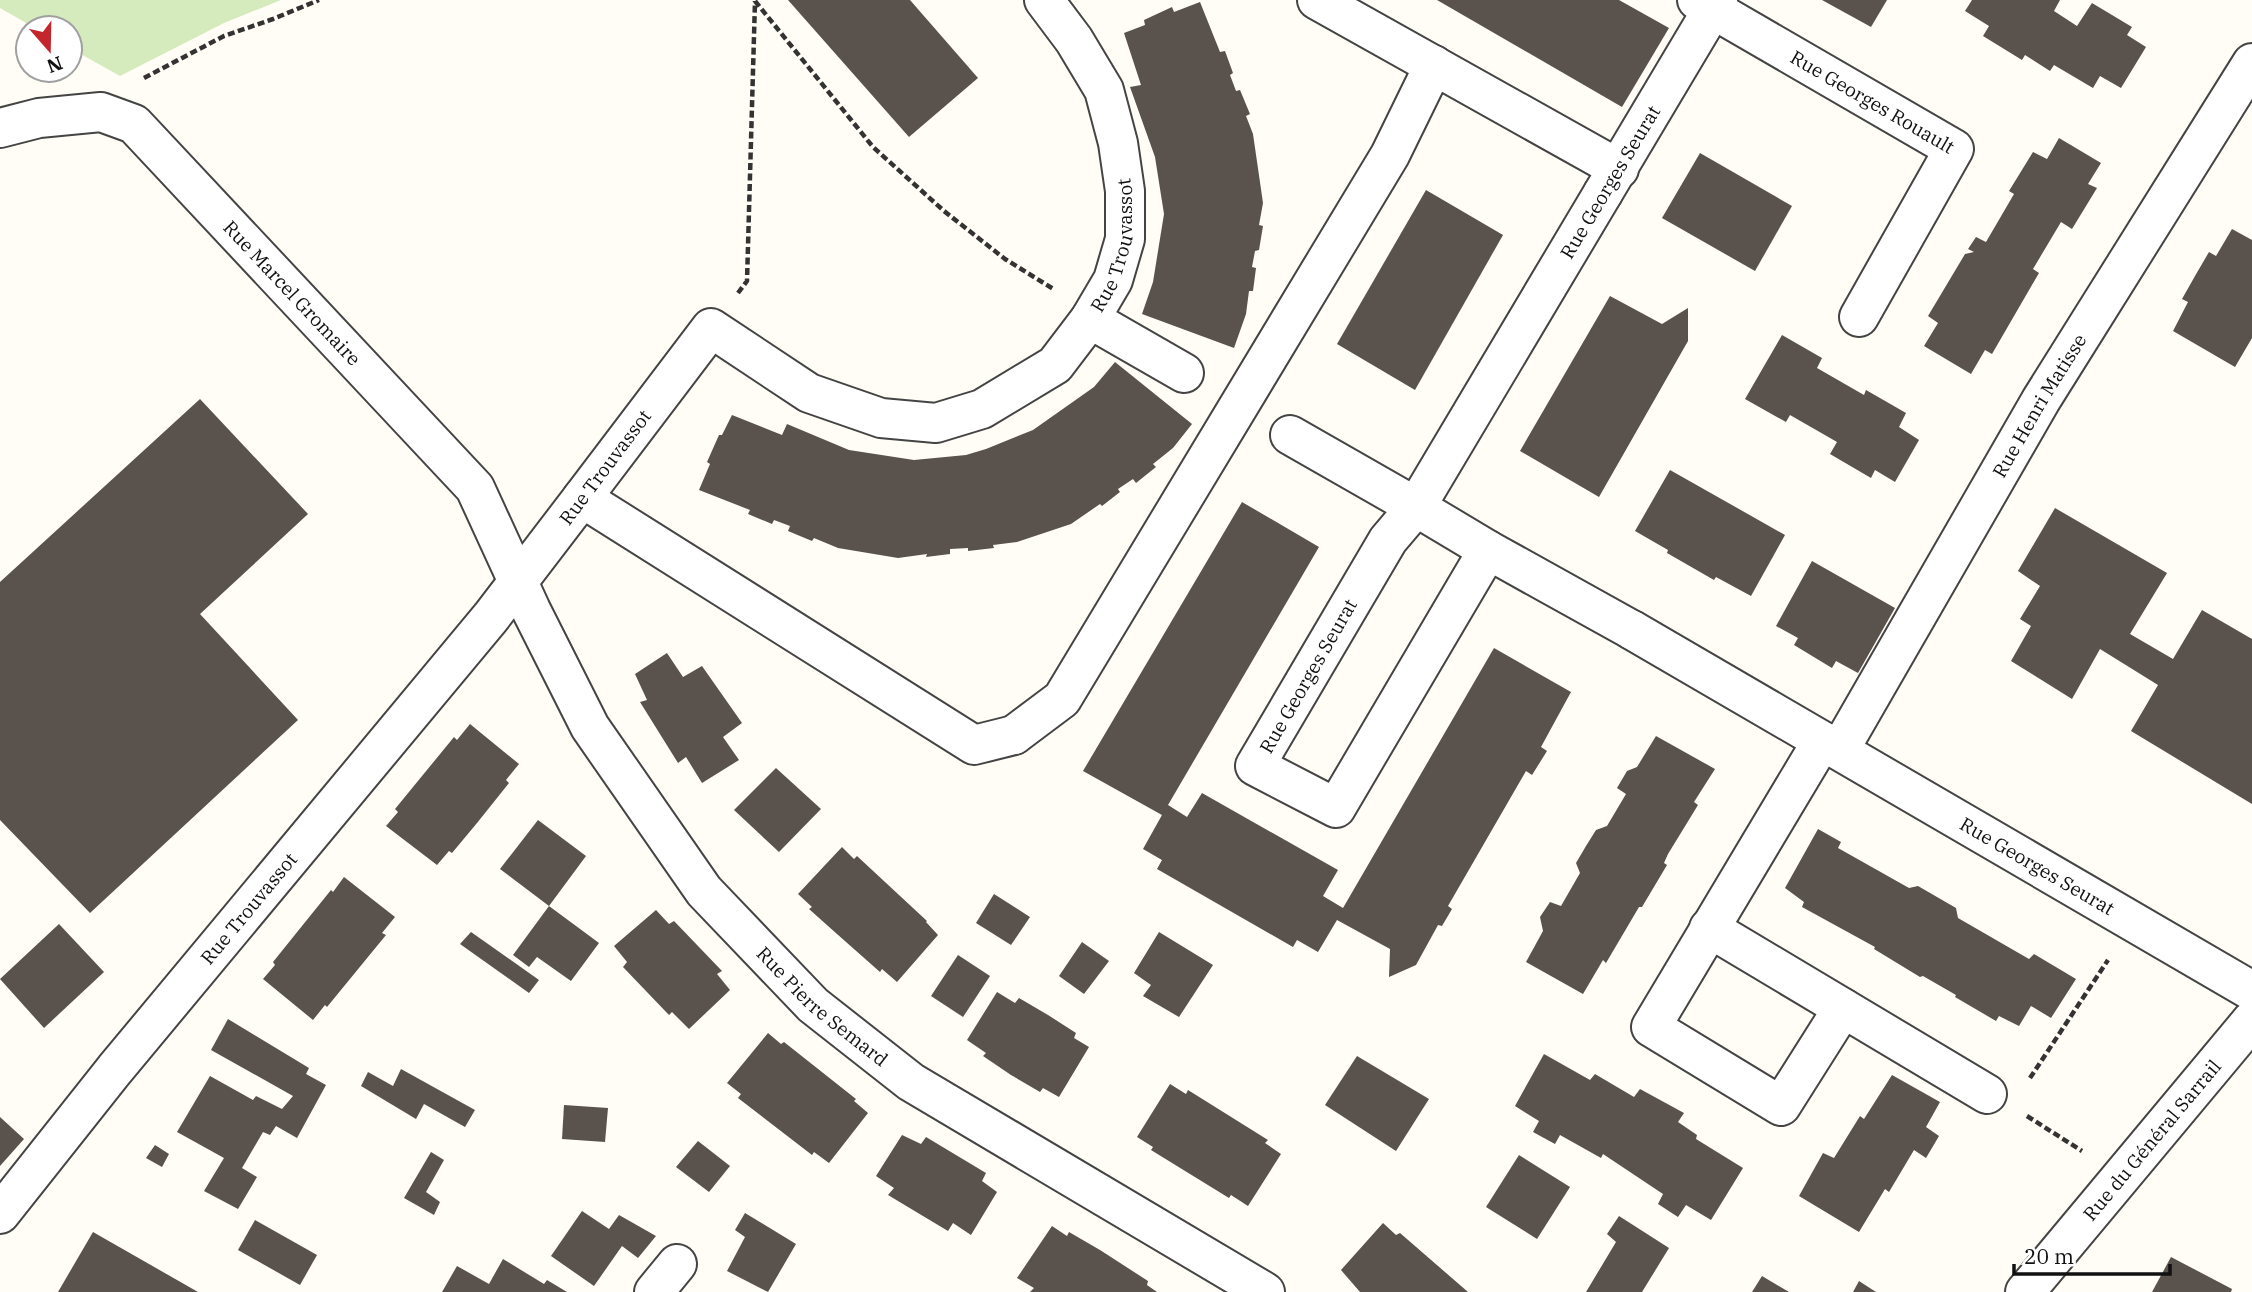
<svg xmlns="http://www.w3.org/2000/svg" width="2252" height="1292" viewBox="0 0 2252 1292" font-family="'IBM Plex Serif',serif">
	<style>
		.green { fill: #d5ebbd }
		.building { fill: #5a524d }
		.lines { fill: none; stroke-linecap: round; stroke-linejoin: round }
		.pedestrian-casing { stroke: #444; stroke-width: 42 }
		.minor-casing { stroke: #444; stroke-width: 42 }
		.tertiary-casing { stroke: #444; stroke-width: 42 }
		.path { stroke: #333; stroke-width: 4.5; stroke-dasharray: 7 3.5; stroke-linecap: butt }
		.pedestrian { stroke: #fff; stroke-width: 38 }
		.minor { stroke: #fff; stroke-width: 38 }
		.tertiary { stroke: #fff; stroke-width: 38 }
		.labels { text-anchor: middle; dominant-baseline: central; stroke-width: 7; stroke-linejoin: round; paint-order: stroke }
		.street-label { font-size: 19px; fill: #111; stroke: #fff }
	</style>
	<rect width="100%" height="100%" fill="#fffdf5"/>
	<path class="green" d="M 0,0 L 281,0 L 224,23 L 120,76 L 70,48 L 70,28 L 35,28 L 0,8 Z"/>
	<g class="building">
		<path d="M 788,0 L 910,0 L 978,78 L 909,137 Z"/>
		<path d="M 1437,0 L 1619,0 L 1669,28 L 1622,107 Z"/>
		<path d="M 1822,0 L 1887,0 L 1871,27 Z"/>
		<path d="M 1972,0 L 2060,0 L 2054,11 L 2077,26 L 2092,3 L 2132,27 L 2127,35 L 2146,47 L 2121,88 L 2100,76 L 2093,88 L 2054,65 L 2050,71 L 2025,55 L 2022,60 L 1983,36 L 1989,26 L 1965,11 Z"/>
		<path d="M 1200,2 L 1220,52 L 1225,51 L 1233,73 L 1230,75 L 1236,91 L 1240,90 L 1250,114 L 1246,116 L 1253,134 L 1263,203 L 1259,225 L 1263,226 L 1259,250 L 1255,251 L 1252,267 L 1256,268 L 1253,291 L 1249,291 L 1246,314 L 1234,348 L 1142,314 L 1153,282 L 1164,214 L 1155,157 L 1130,87 L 1141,85 L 1124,33 L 1145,25 L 1144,20 L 1172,7 L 1174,12 Z"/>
		<path d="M 2059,138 L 2101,163 L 2088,184 L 2097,188 L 2072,229 L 2061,222 L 2033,269 L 2039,273 L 1992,354 L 1985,350 L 1971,374 L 1924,346 L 1938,323 L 1928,316 L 1965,254 L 1974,252 L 1968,249 L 1976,237 L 1986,242 L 2014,194 L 2009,191 L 2033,152 L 2047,159 Z"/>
		<path d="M 1700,153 L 1792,206 L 1755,271 L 1662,218 Z"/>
		<path d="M 1426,190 L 1503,235 L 1415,390 L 1337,344 Z"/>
		<path d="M 2232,229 L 2252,240 L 2252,338 L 2235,367 L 2173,331 L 2188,302 L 2182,299 L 2195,276 L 2209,252 L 2216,256 Z"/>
		<path d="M 1610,296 L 1662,324 L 1688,308 L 1688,341 L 1599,497 L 1520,451 Z"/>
		<path d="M 1782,335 L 1822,358 L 1817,368 L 1864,395 L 1866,390 L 1906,413 L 1899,427 L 1919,440 L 1895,482 L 1875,470 L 1871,478 L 1830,454 L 1837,442 L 1790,415 L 1786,422 L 1745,399 Z"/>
		<path d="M 1115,362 L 1192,424 L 1173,448 L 1153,464 L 1156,467 L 1136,483 L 1133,479 L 1118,489 L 1120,492 L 1102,506 L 1100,504 L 1071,524 L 1017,542 L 993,545 L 994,548 L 968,551 L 968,548 L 950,549 L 950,554 L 926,557 L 927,554 L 898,558 L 838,548 L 814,538 L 812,541 L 788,531 L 790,526 L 774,520 L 772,524 L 748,514 L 750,510 L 699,490 L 710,464 L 707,462 L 719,435 L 722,435 L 732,415 L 782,435 L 787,424 L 849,450 L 914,460 L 966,455 L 986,449 L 1033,430 L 1094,387 Z"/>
		<path d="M 200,399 L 308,514 L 200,614 L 298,720 L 90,913 L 0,820 L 0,582 Z"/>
		<path d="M 1670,470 L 1785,535 L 1751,596 L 1716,577 L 1714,580 L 1667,553 L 1668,550 L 1635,531 Z"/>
		<path d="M 1242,502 L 1319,547 L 1168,805 L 1187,817 L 1202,793 L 1338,870 L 1323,896 L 1343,908 L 1494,648 L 1571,692 L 1541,747 L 1547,751 L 1532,775 L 1526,771 L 1448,906 L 1452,909 L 1442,926 L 1438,925 L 1416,965 L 1389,977 L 1390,949 L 1337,920 L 1318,952 L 1297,940 L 1293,947 L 1157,869 L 1162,860 L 1143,849 L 1162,815 L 1083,771 Z"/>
		<path d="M 2055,508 L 2167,573 L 2130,634 L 2173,659 L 2202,610 L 2252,639 L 2252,804 L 2131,731 L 2158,685 L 2100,649 L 2072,699 L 2011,661 L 2031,626 L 2020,619 L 2040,586 L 2018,571 Z"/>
		<path d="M 1812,561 L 1895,608 L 1858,673 L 1836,661 L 1832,668 L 1794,645 L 1798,638 L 1776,626 Z"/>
		<path d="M 667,653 L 683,677 L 702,666 L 742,723 L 723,737 L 739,760 L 702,783 L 686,757 L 678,763 L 640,702 L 647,700 L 635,674 Z"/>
		<path d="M 470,724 L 519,764 L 506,780 L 509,783 L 477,823 L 452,853 L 449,851 L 437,865 L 386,826 L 398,812 L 395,809 L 454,737 L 457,740 Z"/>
		<path d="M 1656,736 L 1715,769 L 1694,802 L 1698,805 L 1668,854 L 1664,863 L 1667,865 L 1642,907 L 1639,907 L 1606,963 L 1603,960 L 1583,994 L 1526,962 L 1543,931 L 1540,917 L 1550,902 L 1561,906 L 1580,873 L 1576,863 L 1586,846 L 1596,830 L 1607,826 L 1626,794 L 1617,788 L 1627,771 L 1637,767 Z"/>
		<path d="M 776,768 L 821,809 L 779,852 L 734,810 Z"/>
		<path d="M 538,820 L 586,856 L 549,906 L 599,943 L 571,981 L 537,957 L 529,967 L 513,955 L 549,906 L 500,869 Z"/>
		<path d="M 1818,829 L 1841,842 L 1838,848 L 1909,888 L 1918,886 L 1956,908 L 1958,918 L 2029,959 L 2034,954 L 2076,979 L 2051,1018 L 2031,1006 L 2019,1026 L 1999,1016 L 1996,1021 L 1955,997 L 1956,995 L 1923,976 L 1920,977 L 1874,949 L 1875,947 L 1802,907 L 1804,902 L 1785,888 Z"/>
		<path d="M 842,847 L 854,859 L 857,856 L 927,921 L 926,922 L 938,935 L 897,982 L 882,969 L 880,972 L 837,934 L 809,909 L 812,907 L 798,894 Z"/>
		<path d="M 344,877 L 395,917 L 382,933 L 386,935 L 327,1007 L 325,1005 L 313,1020 L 263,979 L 275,965 L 273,962 L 331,890 L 333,892 Z"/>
		<path d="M 994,894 L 1030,917 L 1011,945 L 976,923 Z"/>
		<path d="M 656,910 L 669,924 L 674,921 L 722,971 L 717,974 L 730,990 L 689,1029 L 672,1012 L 669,1015 L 623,967 L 627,962 L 614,946 Z"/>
		<path d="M 59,924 L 104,972 L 44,1028 L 0,979 Z"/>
		<path d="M 471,932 L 539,980 L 529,993 L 460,944 Z"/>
		<path d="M 1159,932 L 1213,965 L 1179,1017 L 1143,996 L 1151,985 L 1134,973 Z"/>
		<path d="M 1082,942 L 1109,961 L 1084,994 L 1059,976 Z"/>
		<path d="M 958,955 L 990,976 L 963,1017 L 931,996 Z"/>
		<path d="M 997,992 L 1015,1003 L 1019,998 L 1048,1015 L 1076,1033 L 1074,1038 L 1089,1047 L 1059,1097 L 1043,1088 L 1040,1092 L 1011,1075 L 983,1056 L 986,1053 L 967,1040 Z"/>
		<path d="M 228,1019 L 309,1068 L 306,1074 L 326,1085 L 297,1138 L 276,1126 L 270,1135 L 263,1132 L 242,1168 L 257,1177 L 238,1209 L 204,1191 L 224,1158 L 177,1132 L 210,1076 L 253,1100 L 256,1096 L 282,1109 L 293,1096 L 211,1050 Z"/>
		<path d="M 768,1033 L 781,1044 L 784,1042 L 856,1099 L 854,1101 L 868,1113 L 829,1163 L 814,1152 L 812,1155 L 738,1098 L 741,1094 L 727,1083 Z"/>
		<path d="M 1544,1054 L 1590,1080 L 1595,1074 L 1634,1097 L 1640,1089 L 1684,1113 L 1678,1122 L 1697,1135 L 1696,1139 L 1743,1168 L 1711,1220 L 1686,1205 L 1678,1217 L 1658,1204 L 1663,1194 L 1603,1154 L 1601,1158 L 1560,1135 L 1555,1144 L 1533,1132 L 1539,1121 L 1515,1106 Z"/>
		<path d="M 1357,1056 L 1429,1099 L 1396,1151 L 1325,1105 Z"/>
		<path d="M 401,1069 L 475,1110 L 465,1127 L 424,1104 L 416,1119 L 361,1086 L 368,1072 L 393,1086 Z"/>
		<path d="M 1892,1075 L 1940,1102 L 1926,1127 L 1939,1136 L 1926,1158 L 1914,1150 L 1889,1192 L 1885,1189 L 1859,1232 L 1799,1196 L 1823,1153 L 1834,1158 L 1860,1116 L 1864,1119 Z"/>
		<path d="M 1170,1084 L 1186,1094 L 1188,1090 L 1268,1140 L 1265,1143 L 1281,1154 L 1248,1206 L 1231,1195 L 1229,1198 L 1151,1150 L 1153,1147 L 1137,1137 Z"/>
		<path d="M 564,1105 L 608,1108 L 605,1142 L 562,1139 Z"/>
		<path d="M 0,1117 L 24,1139 L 0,1166 Z"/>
		<path d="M 902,1135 L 921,1144 L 926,1137 L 986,1173 L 982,1181 L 997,1192 L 971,1235 L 953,1223 L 948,1231 L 888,1195 L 894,1188 L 876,1176 Z"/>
		<path d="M 698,1141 L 730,1166 L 709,1192 L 676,1167 Z"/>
		<path d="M 155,1145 L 169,1154 L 162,1167 L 146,1158 Z"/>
		<path d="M 431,1152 L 444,1160 L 426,1192 L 440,1202 L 434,1215 L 404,1198 Z"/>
		<path d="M 1519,1155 L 1570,1187 L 1537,1239 L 1486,1207 Z"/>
		<path d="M 582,1211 L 609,1229 L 619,1215 L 656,1236 L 638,1258 L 622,1246 L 594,1286 L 551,1256 Z"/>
		<path d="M 745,1213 L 796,1244 L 768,1292 L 727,1271 L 745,1237 L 735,1230 Z"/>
		<path d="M 1619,1216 L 1669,1248 L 1642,1292 L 1586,1292 L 1616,1242 L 1607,1234 Z"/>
		<path d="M 255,1220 L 317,1255 L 300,1285 L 238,1250 Z"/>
		<path d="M 1383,1223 L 1396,1235 L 1400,1233 L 1468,1292 L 1360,1292 L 1341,1270 Z"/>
		<path d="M 1052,1226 L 1067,1236 L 1069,1232 L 1100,1250 L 1148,1281 L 1147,1285 L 1157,1292 L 1030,1292 L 1034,1288 L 1017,1278 Z"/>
		<path d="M 93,1232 L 198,1292 L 58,1292 Z"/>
		<path d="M 2171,1257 L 2232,1289 L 2231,1292 L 2152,1292 Z"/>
		<path d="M 503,1259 L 544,1284 L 547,1280 L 567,1292 L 442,1292 L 457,1266 L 489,1284 Z"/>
		<path d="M 1762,1276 L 1789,1292 L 1752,1292 Z"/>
		<path d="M 1859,1281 L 1876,1292 L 1853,1292 Z"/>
	</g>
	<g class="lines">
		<defs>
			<g id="pedestrian">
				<path d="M 1603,193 L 1416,507 L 1488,550 L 1632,630"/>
				<path d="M 1090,319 L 1184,373"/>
				<path d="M 1290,435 L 1416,507 L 1388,540 L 1255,766 L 1336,808 L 1488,550"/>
				<path id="s1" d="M 582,498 L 711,328 L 809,393 L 881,418 L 936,423 L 982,409 L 1055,365 L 1090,319 L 1113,280 L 1125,239 L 1125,191 L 1118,143 L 1104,90 L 1074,40 L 1044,0"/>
				<path d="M 1014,735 L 1062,699 L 1390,155 L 1434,65"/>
			</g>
			<g id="minor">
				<path d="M 1317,0 L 1619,169"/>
				<path id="s2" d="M 1697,0 L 1954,149 L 1859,317"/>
				<path id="s3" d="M 0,128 L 39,118 L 101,112 L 134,124 L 475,488 L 531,610 L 590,727 L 704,891 L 813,1005 L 911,1082 L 1265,1292"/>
				<path d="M 1603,193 L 1718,0"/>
				<path id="s4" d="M 1632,630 L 2252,991"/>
				<path d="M 1822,741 L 1651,1027 L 1781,1106 L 1843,1008"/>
				<path id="s5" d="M 1840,749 L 2041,400 L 2252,63"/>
				<path d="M 1709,928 L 1987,1094"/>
				<path id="s6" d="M 0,1214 L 115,1069 L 491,617 L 582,498 L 974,745 L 1014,735"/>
				<path d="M 654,1292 L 677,1264"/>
			</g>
			<g id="tertiary">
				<path id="s7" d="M 2025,1292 L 2252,1020"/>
			</g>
		</defs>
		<use href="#pedestrian" class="pedestrian-casing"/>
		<use href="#minor" class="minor-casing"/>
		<use href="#tertiary" class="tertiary-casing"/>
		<g class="path">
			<path d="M 755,1 L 873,147 L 944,211 L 1005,259 L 1055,290"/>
			<path d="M 144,78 L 224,36 L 273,19 L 319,0"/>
			<path d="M 738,293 L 747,281 L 755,1"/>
			<path d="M 2030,1078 L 2108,960"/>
			<path d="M 2027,1116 L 2082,1151"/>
		</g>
		<use href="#pedestrian" class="pedestrian"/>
		<use href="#minor" class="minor"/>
		<use href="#tertiary" class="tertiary"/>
	</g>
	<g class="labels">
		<g class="street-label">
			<text stroke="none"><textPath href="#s2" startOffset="203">Rue Georges Rouault</textPath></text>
			<text transform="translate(1610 182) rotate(-59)">Rue Georges Seurat</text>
			<text stroke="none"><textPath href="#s1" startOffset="733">Rue Trouvassot</textPath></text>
			<text stroke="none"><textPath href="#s3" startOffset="369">Rue Marcel Gromaire</textPath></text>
			<text stroke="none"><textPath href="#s5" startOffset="397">Rue Henri Matisse</textPath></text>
			<text transform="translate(605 467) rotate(-53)">Rue Trouvassot</text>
			<text transform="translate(1308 676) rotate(-60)">Rue Georges Seurat</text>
			<text stroke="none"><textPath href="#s4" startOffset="469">Rue Georges Seurat</textPath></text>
			<text stroke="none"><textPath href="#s6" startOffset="394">Rue Trouvassot</textPath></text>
			<text stroke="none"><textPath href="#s3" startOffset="1267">Rue Pierre Semard</textPath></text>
			<text stroke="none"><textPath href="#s7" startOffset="198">Rue du Général Sarrail</textPath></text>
		</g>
	</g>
	<g transform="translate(49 49) rotate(160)"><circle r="33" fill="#ffffff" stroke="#a0a0a0" stroke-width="2"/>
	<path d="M0-5L12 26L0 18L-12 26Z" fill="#c4262e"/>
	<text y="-10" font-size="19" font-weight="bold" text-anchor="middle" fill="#111111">N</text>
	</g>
	<path d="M2014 1264v10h156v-10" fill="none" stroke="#111111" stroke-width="3.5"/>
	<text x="2024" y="1264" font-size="21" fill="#111111" stroke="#ffffff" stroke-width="5" paint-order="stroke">20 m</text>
</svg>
